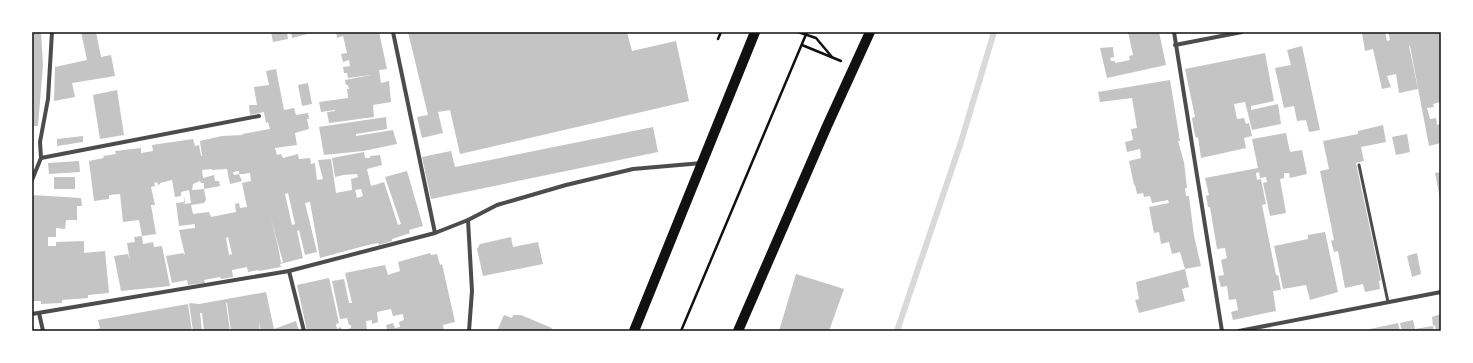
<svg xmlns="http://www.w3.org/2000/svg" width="1473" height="363" viewBox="0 0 1473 363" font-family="Lora,serif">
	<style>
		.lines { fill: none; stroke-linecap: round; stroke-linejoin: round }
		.stream { stroke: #d9d9d9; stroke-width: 6 }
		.building { fill: #c4c4c4; fill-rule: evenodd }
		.path { stroke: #111; stroke-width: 2.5 }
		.service { stroke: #4c4c4c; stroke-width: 3 }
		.minor { stroke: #4c4c4c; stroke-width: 4 }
		.primary { stroke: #111; stroke-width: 10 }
		.neatline { fill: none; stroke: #111; stroke-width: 1.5 }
	</style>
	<rect width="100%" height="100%" fill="#fff"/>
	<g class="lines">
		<path class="stream" d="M 897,331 L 961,142 L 994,32"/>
	</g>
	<g class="building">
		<path d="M 32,32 L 41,32 L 43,65 L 38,126 L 34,126 L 33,135 Z"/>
		<path d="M 81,32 L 96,32 L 101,57 L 111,55 L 115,76 L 72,83 L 75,97 L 54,101 L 55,67 L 87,60 Z"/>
		<path d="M 271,32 L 287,32 L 288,39 L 273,42 Z"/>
		<path d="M 291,32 L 311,32 L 311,33 L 292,38 Z"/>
		<path d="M 336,32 L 379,32 L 387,69 L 379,70 L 381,83 L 389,81 L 391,102 L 373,105 L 374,117 L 329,123 L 327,112 L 335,111 L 335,110 L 321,112 L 319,102 L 348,98 L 347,89 L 349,89 L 348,85 L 346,85 L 345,80 L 371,75 L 348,78 L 347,73 L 344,73 L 343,67 L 350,66 L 349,60 L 343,62 L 341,54 L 347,53 L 343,36 L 337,38 Z"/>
		<path d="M 408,32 L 627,32 L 632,51 L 676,41 L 689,101 L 460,154 L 450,110 L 438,112 L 443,133 L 422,138 L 417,117 L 428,115 Z"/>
		<path d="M 1128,32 L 1159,32 L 1166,65 L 1107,78 L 1100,48 L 1113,47 L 1114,57 L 1110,58 L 1111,61 L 1115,61 L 1115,63 L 1130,60 L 1129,56 L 1133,55 Z"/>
		<path d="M 1366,32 L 1385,32 L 1387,41 L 1390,40 L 1388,32 L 1441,32 L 1441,102 L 1433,104 L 1434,107 L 1427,108 L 1430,119 L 1436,118 L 1437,125 L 1441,123 L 1441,143 L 1429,146 L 1410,46 L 1409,46 L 1418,89 L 1399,93 L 1396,74 L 1387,76 L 1391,87 L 1382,89 L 1373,49 L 1365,51 L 1362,33 Z"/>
		<path d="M 1302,46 L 1320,130 L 1309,132 L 1306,120 L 1297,121 L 1294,106 L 1284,108 L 1275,68 L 1291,65 L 1287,50 Z"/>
		<path d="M 1265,53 L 1274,101 L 1251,106 L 1251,110 L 1278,104 L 1281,124 L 1252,130 L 1245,102 L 1234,104 L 1237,119 L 1244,118 L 1246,124 L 1249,123 L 1252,136 L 1244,138 L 1246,148 L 1201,158 L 1198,137 L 1196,138 L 1194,131 L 1192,118 L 1195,117 L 1185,69 Z"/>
		<path d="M 276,69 L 284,110 L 294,108 L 296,115 L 308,113 L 309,119 L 307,119 L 309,129 L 295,133 L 297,145 L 275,148 L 277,155 L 281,154 L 283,158 L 298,154 L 299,159 L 310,158 L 311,164 L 315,163 L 317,180 L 323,179 L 318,160 L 331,159 L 336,193 L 352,190 L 351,179 L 358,177 L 357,174 L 343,175 L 335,177 L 332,158 L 364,152 L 365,158 L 370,158 L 370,156 L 380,155 L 382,165 L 367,169 L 371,186 L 384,182 L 398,225 L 401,224 L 385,177 L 407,171 L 423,226 L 409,230 L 410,233 L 392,239 L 392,241 L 379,245 L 378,243 L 364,246 L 320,258 L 310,202 L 305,203 L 317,252 L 305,255 L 299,230 L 297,231 L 303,258 L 280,264 L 281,267 L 259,271 L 259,270 L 248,272 L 247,267 L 232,270 L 233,277 L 221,279 L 220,277 L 204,280 L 205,283 L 188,285 L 187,280 L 172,283 L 166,256 L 183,253 L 185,255 L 179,230 L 195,228 L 195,224 L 179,226 L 176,203 L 184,202 L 184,196 L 185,203 L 183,204 L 191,203 L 189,190 L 181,192 L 181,196 L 175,197 L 172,180 L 160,183 L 160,184 L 158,185 L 157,182 L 154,183 L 155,186 L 151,187 L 155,205 L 151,205 L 156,234 L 142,236 L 139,220 L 123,222 L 120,194 L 109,195 L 109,199 L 94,201 L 89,161 L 104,158 L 103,156 L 116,154 L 115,151 L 141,148 L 141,153 L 153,151 L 152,145 L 193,139 L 195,146 L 199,145 L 201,156 L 202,156 L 200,141 L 222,136 L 243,135 L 242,134 L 270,129 L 268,122 L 266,123 L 264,112 L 250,115 L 249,105 L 257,105 L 254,87 L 269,85 L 266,71 ZM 212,169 L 211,170 L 227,169 L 230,184 L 242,181 L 239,174 L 234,175 L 233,172 L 239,171 L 239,174 L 243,174 L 250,173 L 251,181 L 242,183 L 247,207 L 240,208 L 239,203 L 235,204 L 236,212 L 211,217 L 209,212 L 193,214 L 191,205 L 204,203 L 206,200 L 204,189 L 220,186 L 219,181 L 215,181 L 214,175 L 203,178 L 202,170 ZM 200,181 L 201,183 L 204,183 L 204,189 L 192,190 L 193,184 ZM 361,189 L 363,196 L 357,198 L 355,190 ZM 288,193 L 295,224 L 292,225 L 285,194 ZM 270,215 L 283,262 L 281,263 L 278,246 ZM 228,237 L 232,254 L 229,255 L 226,238 Z"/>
		<path d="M 1170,80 L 1180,141 L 1178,141 L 1184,162 L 1187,188 L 1185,188 L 1186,196 L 1189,196 L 1194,236 L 1201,266 L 1185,269 L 1180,252 L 1172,254 L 1169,242 L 1161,244 L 1159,232 L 1154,233 L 1149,207 L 1169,203 L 1168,200 L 1152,203 L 1150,196 L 1144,197 L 1143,193 L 1137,194 L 1135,185 L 1134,185 L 1129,161 L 1141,158 L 1140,149 L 1127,152 L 1125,142 L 1133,140 L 1131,129 L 1137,128 L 1132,98 L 1100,102 L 1098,92 Z"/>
		<path d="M 308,83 L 312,104 L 302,106 L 298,85 Z"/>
		<path d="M 117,90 L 124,135 L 100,139 L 93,95 Z"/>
		<path d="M 386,117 L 387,129 L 356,134 L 356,136 L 393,130 L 397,144 L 363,151 L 324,155 L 319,127 Z"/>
		<path d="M 1383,125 L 1386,142 L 1361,147 L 1364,161 L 1356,163 L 1381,280 L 1379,281 L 1380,289 L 1365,292 L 1363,284 L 1345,288 L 1338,251 L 1334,252 L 1331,241 L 1334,240 L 1320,171 L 1329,169 L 1323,141 L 1358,134 L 1358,131 Z"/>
		<path d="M 653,127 L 658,152 L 431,199 L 422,157 L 451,151 L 455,167 Z"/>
		<path d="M 1286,133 L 1290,152 L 1302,150 L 1307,174 L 1290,178 L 1289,173 L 1284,173 L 1284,178 L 1280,179 L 1286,213 L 1270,216 L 1263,183 L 1267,182 L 1266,177 L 1260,178 L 1259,172 L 1256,173 L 1257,180 L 1261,179 L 1266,204 L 1262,205 L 1276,275 L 1278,275 L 1281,290 L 1273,291 L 1276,311 L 1233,320 L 1231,312 L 1238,310 L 1236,299 L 1229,300 L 1227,286 L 1221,287 L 1218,276 L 1224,275 L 1221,260 L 1227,258 L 1225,248 L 1217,249 L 1210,207 L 1208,207 L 1206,196 L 1209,195 L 1205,178 L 1258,168 L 1252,139 Z"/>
		<path d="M 1407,134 L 1410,152 L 1396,155 L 1392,137 Z"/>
		<path d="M 83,136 L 83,142 L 57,146 L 57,139 Z"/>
		<path d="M 79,161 L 80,172 L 49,174 L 48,163 Z"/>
		<path d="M 1441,172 L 1441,198 L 1440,198 L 1435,173 Z"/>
		<rect x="54" y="177" width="21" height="12"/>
		<path d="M 32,195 L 81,198 L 82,206 L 77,206 L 77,220 L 66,220 L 65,229 L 56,228 L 56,237 L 48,237 L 48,246 L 56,246 L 56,242 L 84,241 L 84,253 L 105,251 L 109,293 L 88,295 L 88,298 L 62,300 L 62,303 L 41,304 L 41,301 L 32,301 Z"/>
		<path d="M 1325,232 L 1338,292 L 1310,300 L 1306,285 L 1283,289 L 1274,246 L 1308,239 L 1308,235 Z"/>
		<path d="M 142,236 L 143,244 L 153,242 L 154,247 L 162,246 L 170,286 L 121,291 L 114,256 L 128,254 L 130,261 L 127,243 L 135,242 L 134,237 Z"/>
		<path d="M 511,237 L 513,247 L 538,242 L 543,264 L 483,276 L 477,249 L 480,244 Z"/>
		<path d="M 430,253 L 431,255 L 437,254 L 440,265 L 442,264 L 455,322 L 443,325 L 444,331 L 404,331 L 403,329 L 401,331 L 381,331 L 387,329 L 386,325 L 393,323 L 395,328 L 400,327 L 399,322 L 404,320 L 403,314 L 393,316 L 391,309 L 377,312 L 378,322 L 372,324 L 372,320 L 366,321 L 367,331 L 343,331 L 351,328 L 351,325 L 349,325 L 347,318 L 340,319 L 332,281 L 344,279 L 349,303 L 352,303 L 345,273 L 385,265 L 388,275 L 400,271 L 398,262 Z"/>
		<path d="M 1417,253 L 1421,274 L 1412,277 L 1407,256 Z"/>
		<path d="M 1185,269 L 1189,287 L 1182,289 L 1185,301 L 1139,313 L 1135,300 L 1139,299 L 1136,282 Z"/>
		<path d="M 796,274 L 844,289 L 829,331 L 779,331 Z"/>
		<path d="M 329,278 L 339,323 L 336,324 L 337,329 L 341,327 L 342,331 L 307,331 L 297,285 Z"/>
		<path d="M 266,292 L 274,329 L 296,321 L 299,331 L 261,331 L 259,321 L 260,331 L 231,331 L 227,303 L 226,303 L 230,331 L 204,331 L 202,313 L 200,313 L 202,331 L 193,331 L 189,303 L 199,304 Z"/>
		<path d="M 188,304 L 192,331 L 91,331 L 100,328 L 98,320 Z"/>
		<path d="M 1441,314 L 1441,331 L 1436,331 L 1435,325 L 1433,326 L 1434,331 L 1402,331 L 1400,323 L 1413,320 L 1415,329 L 1433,326 L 1432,317 Z"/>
		<path d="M 504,315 L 512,318 L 513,315 L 521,315 L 552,328 L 551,331 L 497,331 Z"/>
		<path d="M 1398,323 L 1400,331 L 1370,331 L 1370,329 Z"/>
	</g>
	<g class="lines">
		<g class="path">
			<path d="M 798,32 L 816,38 L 832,57"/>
			<path d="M 718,39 L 721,32"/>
			<path d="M 802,45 L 841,61"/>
			<path d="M 681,331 L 807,32"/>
		</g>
		<path class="service" d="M 1359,165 L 1388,302"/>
		<g class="minor">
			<path d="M 393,32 L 435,233"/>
			<path d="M 1174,32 L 1222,331"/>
			<path d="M 1175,45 L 1242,32"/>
			<path d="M 41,158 L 259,116"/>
			<path d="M 32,180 L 41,158 L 40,142 L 48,99 L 52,32"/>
			<path d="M 468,220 L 472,291 L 469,331"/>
			<path d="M 289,271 L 304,331"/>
			<path d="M 39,313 L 43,331"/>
			<path d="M 32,314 L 289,271 L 435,233 L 468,220 L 497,205 L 566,185 L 633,169 L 702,163"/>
			<path d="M 1239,331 L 1441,292"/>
		</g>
		<g class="primary">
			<path d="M 634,331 L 755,32"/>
			<path d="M 738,331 L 827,126 L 870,32"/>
		</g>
	</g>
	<rect width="1473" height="363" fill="none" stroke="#ffffff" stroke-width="66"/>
	<rect x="33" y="33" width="1407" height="297" class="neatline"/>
</svg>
